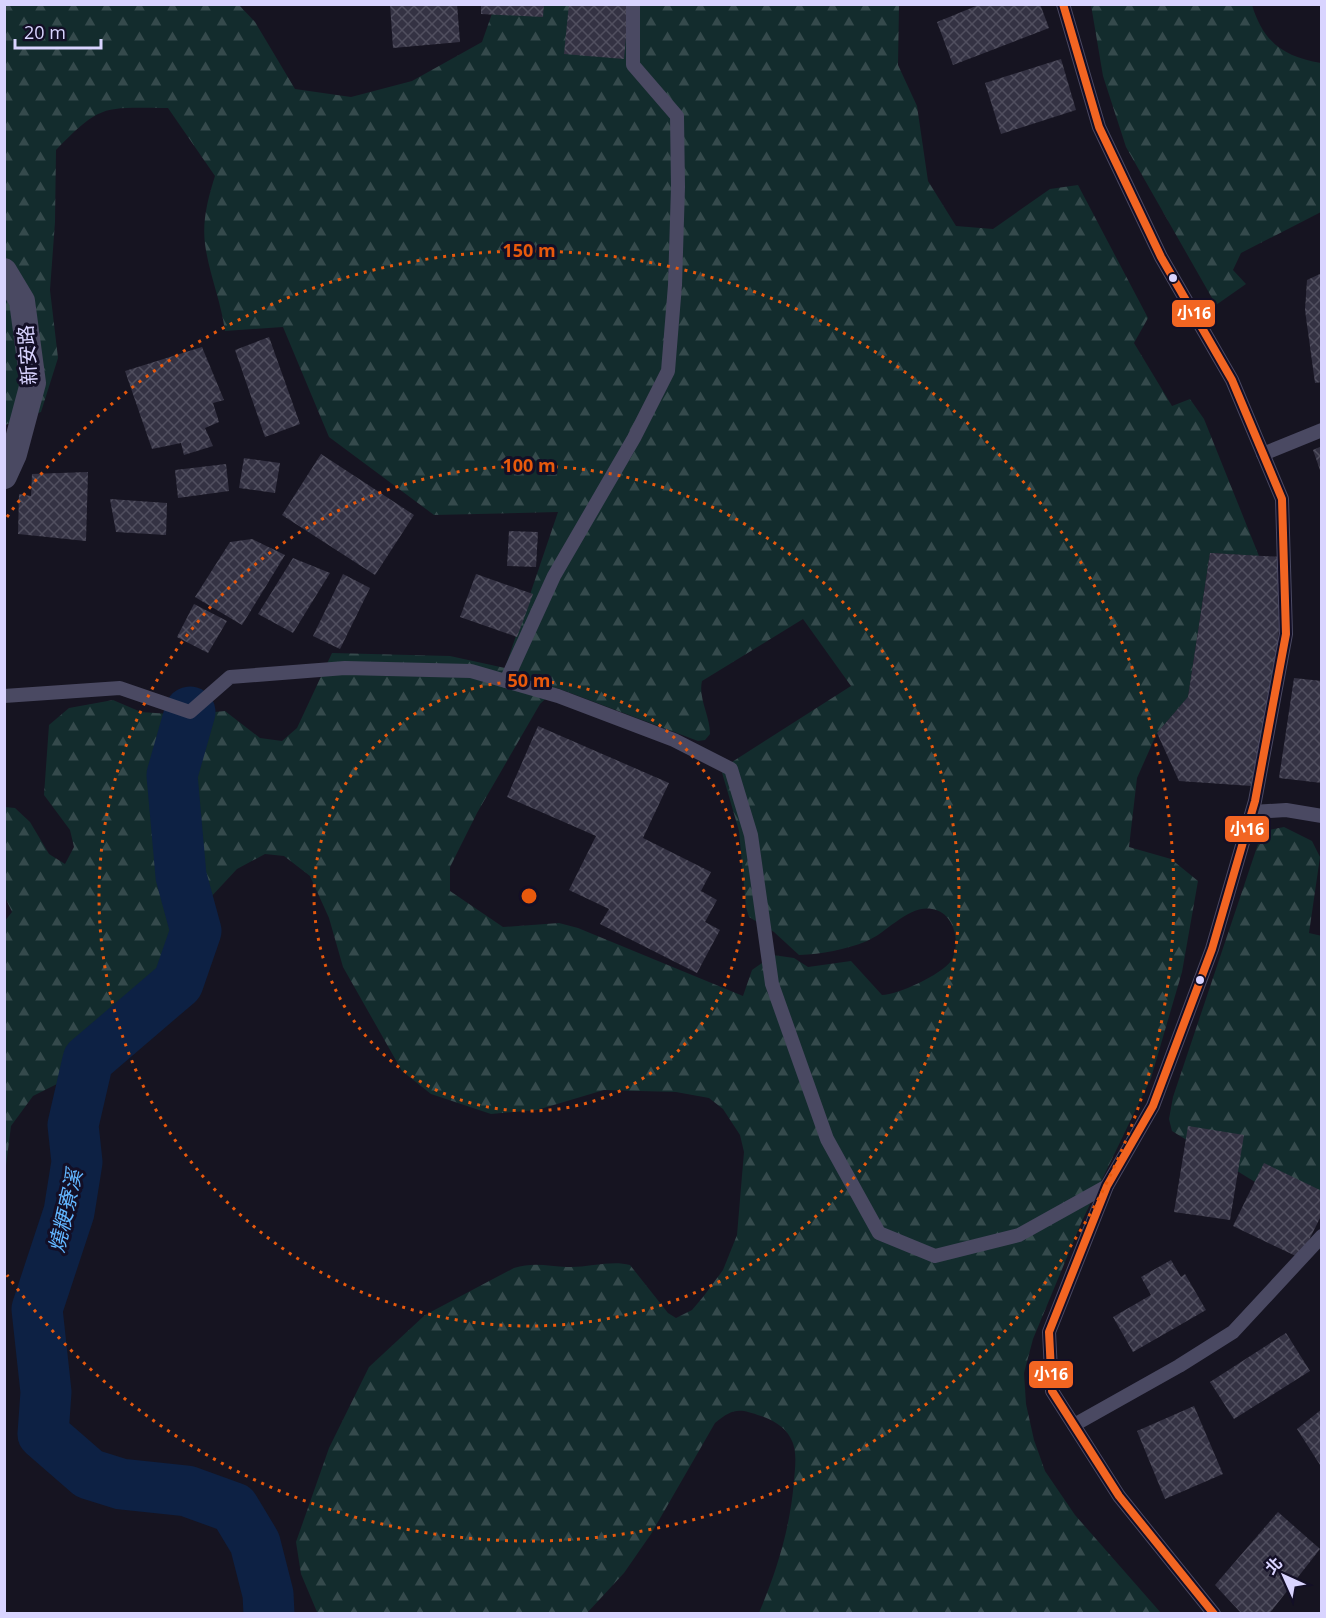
<svg xmlns="http://www.w3.org/2000/svg" width="1326" height="1618" viewBox="0 0 1326 1618" font-family="'Open Sans','Noto Sans TC',sans-serif">
	<style>
		.forest { fill: url(#forest-firs); fill-rule: evenodd }
		.lines { fill: none; stroke-linecap: round; stroke-linejoin: round }
		.river { stroke: #0d2144; stroke-width: 51 }
		.building { fill: url(#building-cross-hatch) }
		.lane { stroke: #4a4962; stroke-width: 14 }
		.street { stroke: #4a4962; stroke-width: 26 }
		.bus-1-casing { stroke: #130f26; stroke-width: 12 }
		.bus-1 { stroke: #f26522; stroke-width: 8 }
		.ring { fill: none; stroke: #e8590c; stroke-width: 3; stroke-dasharray: 3 6 }
		.bus-dot { fill: #d9d4ff; stroke: #130f26; stroke-width: 2 }
		.labels { text-anchor: middle; dominant-baseline: central; stroke-width: 6; stroke-linejoin: round; paint-order: stroke }
		.street-label { font-size: 20px; fill: #d9d4ff; stroke: #130f26 }
		.water-label { font-size: 21px; font-style: italic; fill: #62b6ff; stroke: #130f26 }
		.centre { fill: #e8590c; stroke: #130f26; stroke-width: 3 }
		.ring-label { font-size: 18px; text-anchor: middle; font-weight: bold; fill: #e8590c; stroke: #130f26; stroke-width: 6; stroke-linejoin: round; paint-order: stroke }
		.line-badge { stroke: #130f26; stroke-width: 2 }
		.badge-label { font-size: 16px; text-anchor: middle; font-weight: bold; fill: #fff }
	</style>
	<defs>
		<pattern id="forest-firs" width="22" height="20" patternUnits="userSpaceOnUse" patternTransform="scale(1.5)"><rect width="22" height="20" fill="#132c2d"/><path d="M5 1l3.5 6h-7zM16 11l3.5 6h-7z" fill="#354a4c"/></pattern>
		<pattern id="building-cross-hatch" width="8" height="8" patternUnits="userSpaceOnUse" patternTransform="scale(1.5)"><rect width="8" height="8" fill="#343243"/><path d="M0 0l8 8M0 8l8-8" fill="none" stroke="#514f5f"/></pattern>
	</defs>
	<rect width="100%" height="100%" fill="#161421"/>
	<g class="forest">
		<path d="M 5,5 L 239,5 L 255,22 L 295,89 L 351,97 L 412,81 L 482,42 L 495,5 L 899,5 L 898,65 L 917,106 L 928,181 L 956,226 L 993,229 L 1050,189 L 1078,185 L 1148,318 L 1134,343 L 1172,406 L 1190,399 L 1204,419 L 1259,556 L 1210,553 L 1188,697 L 1157,733 L 1137,778 L 1129,847 L 1171,859 L 1198,881 L 1182,972 L 1151,1078 L 1082,1221 L 1033,1339 L 1024,1373 L 1026,1404 L 1034,1440 L 1045,1471 L 1075,1515 L 1161,1613 L 759,1613 C 777,1570 790,1529 794,1481 C 795,1467 798,1450 790,1437 C 785,1427 771,1419 761,1416 C 739,1408 733,1408 715,1423 L 651,1534 L 624,1573 L 587,1613 L 317,1612 L 301,1574 L 296,1542 L 329,1448 L 369,1367 L 425,1315 L 514,1268 C 533,1262 548,1266 567,1267 C 588,1268 610,1260 630,1265 L 668,1313 L 676,1318 L 692,1310 L 703,1297 L 723,1270 L 737,1235 L 744,1152 L 740,1135 L 723,1109 L 709,1098 L 676,1092 L 604,1090 L 537,1110 L 491,1114 L 431,1094 L 402,1071 L 343,967 L 329,918 L 310,876 L 284,856 L 265,854 L 237,869 L 196,913 L 147,1007 L 63,1081 L 33,1096 L 11,1126 L 5,1173 L 4,922 L 12,912 L 5,897 L 5,807 L 15,808 L 30,822 L 49,854 L 65,864 L 74,847 L 70,830 L 44,795 L 49,725 L 69,708 L 113,700 L 141,712 L 184,715 L 225,711 L 260,738 L 282,741 L 297,728 L 332,653 L 450,656 L 505,668 L 558,512 L 434,515 L 329,437 L 283,327 L 225,331 C 221,301 209,274 205,244 C 202,221 208,198 215,176 L 168,108 C 103,108 102,103 56,150 L 55,222 L 50,290 L 58,358 L 41,412 L 5,425 ZM 803,619 L 851,686 L 721,769 L 739,831 L 746,907 L 749,917 L 774,932 L 799,955 C 822,954 845,950 867,941 C 887,933 908,905 932,909 C 954,912 962,943 951,961 C 942,974 898,995 882,995 L 851,961 L 808,967 L 794,958 L 773,955 L 752,970 L 743,996 L 578,928 L 559,923 L 503,927 L 450,891 L 450,867 L 477,813 L 540,704 L 557,688 L 698,741 L 705,740 L 710,734 C 710,716 698,698 702,681 Z"/>
		<path d="M 1091,5 L 1252,5 C 1263,42 1284,57 1321,63 L 1321,212 L 1241,253 L 1233,270 L 1246,284 L 1216,305 L 1126,147 L 1103,76 Z"/>
		<path d="M 1284,827 L 1312,841 L 1320,857 L 1309,933 L 1322,936 L 1321,1217 L 1255,1182 L 1172,1131 L 1169,1119 L 1173,1097 L 1259,841 L 1264,831 Z"/>
	</g>
	<g class="lines">
		<path class="river" d="M 190,712 L 172,775 L 181,876 L 196,931 L 178,983 L 88,1060 L 73,1125 L 77,1162 L 69,1212 L 37,1309 L 46,1392 L 43,1434 L 89,1474 L 121,1484 L 187,1491 L 234,1508 L 255,1543 L 268,1594 L 269,1614"/>
	</g>
	<g class="building">
		<path d="M 390,4 L 457,4 L 460,42 L 393,48 Z"/>
		<path d="M 481,4 L 544,4 L 543,17 L 481,14 Z"/>
		<path d="M 569,4 L 629,4 L 624,59 L 564,54 Z"/>
		<path d="M 981,4 L 1040,4 L 1049,28 L 953,65 L 937,22 Z"/>
		<path d="M 1061,59 L 1076,110 L 1001,134 L 985,83 Z"/>
		<path d="M 1322,273 L 1322,382 L 1315,383 L 1305,310 L 1307,280 Z"/>
		<path d="M 269,337 L 300,424 L 265,437 L 235,350 Z"/>
		<path d="M 202,347 L 224,400 L 213,403 L 219,422 L 205,428 L 213,446 L 184,455 L 181,443 L 152,449 L 125,371 Z"/>
		<path d="M 1322,446 L 1322,473 L 1321,473 L 1313,450 Z"/>
		<path d="M 321,454 L 414,515 L 375,575 L 282,515 Z"/>
		<path d="M 244,458 L 280,463 L 275,493 L 239,488 Z"/>
		<path d="M 226,464 L 229,491 L 178,498 L 175,470 Z"/>
		<path d="M 88,472 L 86,541 L 18,534 L 19,494 L 31,496 L 32,474 Z"/>
		<path d="M 110,499 L 167,503 L 166,535 L 116,532 Z"/>
		<path d="M 509,531 L 538,532 L 536,567 L 507,566 Z"/>
		<path d="M 252,539 L 285,555 L 242,625 L 195,597 L 230,542 Z"/>
		<path d="M 1210,553 L 1283,557 L 1276,680 L 1252,786 L 1179,781 L 1157,733 L 1188,697 Z"/>
		<path d="M 293,558 L 330,573 L 293,633 L 258,614 Z"/>
		<path d="M 343,574 L 370,588 L 340,649 L 313,636 Z"/>
		<path d="M 476,574 L 533,594 L 517,637 L 460,617 Z"/>
		<path d="M 194,604 L 227,621 L 208,653 L 177,637 Z"/>
		<path d="M 1294,678 L 1322,681 L 1322,783 L 1279,778 Z"/>
		<path d="M 538,726 L 669,783 L 643,838 L 711,872 L 701,891 L 717,900 L 705,922 L 720,930 L 697,973 L 600,924 L 609,909 L 569,890 L 596,836 L 507,797 Z"/>
		<path d="M 1188,1126 L 1244,1135 L 1230,1220 L 1174,1212 Z"/>
		<path d="M 1264,1163 L 1322,1191 L 1322,1214 L 1300,1258 L 1233,1226 Z"/>
		<path d="M 1171,1260 L 1181,1277 L 1185,1274 L 1206,1310 L 1133,1352 L 1113,1317 L 1151,1295 L 1141,1277 Z"/>
		<path d="M 1286,1333 L 1310,1371 L 1234,1419 L 1210,1382 Z"/>
		<path d="M 1194,1406 L 1223,1474 L 1165,1499 L 1137,1431 Z"/>
		<path d="M 1322,1409 L 1322,1468 L 1297,1429 Z"/>
		<path d="M 1278,1512 L 1320,1549 L 1269,1614 L 1242,1614 L 1215,1585 Z"/>
	</g>
	<g class="lines">
		<g class="lane">
			<path d="M 1063,4 L 1099,127 L 1161,257 L 1232,380 L 1282,499 L 1286,634 L 1255,801 L 1212,949 L 1153,1106 L 1107,1186 L 1049,1332 L 1052,1391 L 1119,1496 L 1214,1614"/>
			<path d="M 1263,454 L 1322,430"/>
			<path d="M 506,681 L 554,576 L 634,438 L 668,371 L 675,285 L 678,187 L 677,116 L 633,65 L 633,4"/>
			<path d="M 4,696 L 120,688 L 190,712 L 230,677 L 345,668 L 471,671 L 558,696 L 674,740 L 731,769 L 751,835 L 772,984 L 827,1139 L 879,1233 L 935,1256 L 1019,1235 L 1107,1186"/>
			<path d="M 1252,812 L 1286,810 L 1322,816"/>
			<path d="M 1074,1425 L 1179,1366 L 1233,1332 L 1322,1236"/>
		</g>
		<path class="street" d="M 4,271 L 22,301 L 33,383 L 14,454 L 4,476"/>
		<defs>
			<path id="bus-1" d="M 1063,4 L 1099,127 L 1161,257 L 1232,380 L 1282,499 L 1286,634 L 1255,801 L 1212,949 L 1153,1106 L 1107,1186 L 1049,1332 L 1052,1391 L 1119,1496 L 1214,1614"/>
		</defs>
		<use href="#bus-1" class="bus-1-casing"/>
		<use href="#bus-1" class="bus-1"/>
	</g>
	<g class="ring">
		<circle cx="529" cy="896" r="215"/>
		<circle cx="529" cy="896" r="430"/>
		<path d="M7 517A645 645 0 1 1 7 1275"/>
	</g>
	<g class="bus-dot">
		<circle cx="1173" cy="278" r="5"/>
		<circle cx="1200" cy="980" r="5"/>
	</g>
	<g class="labels">
		<g class="street-label">
			<text transform="translate(27 355) rotate(-94)">新安路</text>
		</g>
		<g class="water-label">
			<text transform="translate(65 1211) rotate(-77)">燒粳寮溪</text>
		</g>
	</g>
	<circle cx="529" cy="896" r="9" class="centre"/>
	<g class="ring-label">
		<text x="529" y="257">150 m</text>
		<text x="529" y="472">100 m</text>
		<text x="529" y="687">50 m</text>
	</g>
	<g class="line-badge">
		<rect x="1171" y="299" width="45" height="29" rx="6" fill="#f26522"/>
		<rect x="1224" y="815" width="46" height="28" rx="6" fill="#f26522"/>
		<rect x="1028" y="1360" width="46" height="29" rx="6" fill="#f26522"/>
	</g>
	<g class="badge-label">
		<text x="1194" y="319">小16</text>
		<text x="1247" y="835">小16</text>
		<text x="1051" y="1380">小16</text>
	</g>
	<rect width="1326" height="1618" fill="none" stroke="#d9d4ff" stroke-width="12"/>
	<g transform="translate(1284 1576) rotate(315)" stroke="#130f26" stroke-width="4.5" paint-order="stroke">
	<path d="M0-4.5L10 22L0 15L-10 22Z" fill="#d9d4ff"/>
	<text y="-9" font-size="16" font-weight="bold" text-anchor="middle" fill="#d9d4ff">北</text>
	</g>
	<path d="M15 39v9h86v-9" fill="none" stroke="#d9d4ff" stroke-width="3"/>
	<text x="24" y="39" font-size="18" fill="#d9d4ff" stroke="#130f26" stroke-width="4.5" paint-order="stroke">20 m</text>
</svg>
